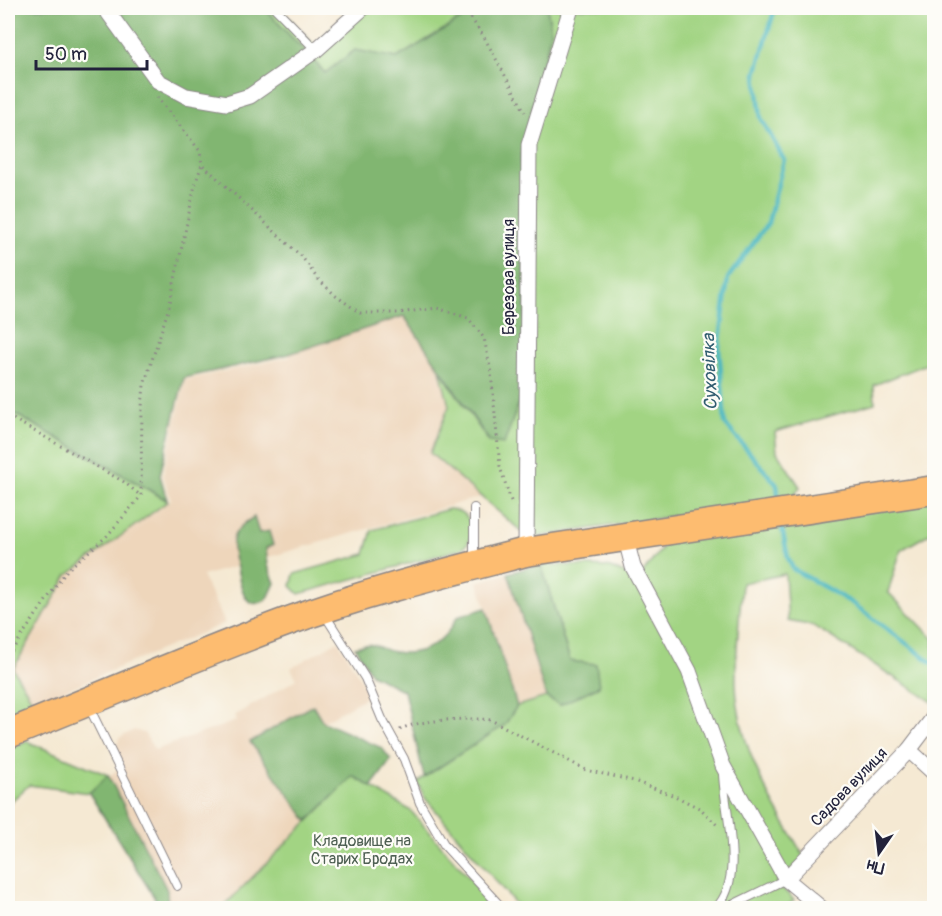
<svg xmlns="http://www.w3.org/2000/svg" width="942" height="916" viewBox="0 0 942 916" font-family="Pangolin,sans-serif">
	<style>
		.built { fill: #eed6bb }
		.green { fill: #a2d483; stroke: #627b5f; stroke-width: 1.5 }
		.forest { fill: #81b671; stroke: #526c56; stroke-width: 1.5 }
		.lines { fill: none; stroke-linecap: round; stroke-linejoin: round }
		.stream { stroke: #47b6c0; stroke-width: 4.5 }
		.lane-casing { stroke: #8c8687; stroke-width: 10 }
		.street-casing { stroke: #8c8687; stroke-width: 17 }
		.highway-casing { stroke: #8c8687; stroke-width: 31 }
		.path { stroke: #8c8687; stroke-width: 3; stroke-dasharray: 1.5 4.5; stroke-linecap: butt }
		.lane { stroke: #fff; stroke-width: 8 }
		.street { stroke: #fff; stroke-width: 15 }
		.highway { stroke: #fdbc70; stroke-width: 28 }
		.labels { text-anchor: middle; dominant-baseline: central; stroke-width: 4.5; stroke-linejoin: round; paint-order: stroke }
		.street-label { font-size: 16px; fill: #22223b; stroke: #fdfcf7 }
		.park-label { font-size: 16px; fill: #4f6054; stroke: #fdfcf7 }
		.water-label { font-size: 18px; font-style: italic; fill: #315d70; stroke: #fdfcf7 }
	</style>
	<rect width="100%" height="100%" fill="#fdfcf7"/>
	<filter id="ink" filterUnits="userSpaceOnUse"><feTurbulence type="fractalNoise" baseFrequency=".0167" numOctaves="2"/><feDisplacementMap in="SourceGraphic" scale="12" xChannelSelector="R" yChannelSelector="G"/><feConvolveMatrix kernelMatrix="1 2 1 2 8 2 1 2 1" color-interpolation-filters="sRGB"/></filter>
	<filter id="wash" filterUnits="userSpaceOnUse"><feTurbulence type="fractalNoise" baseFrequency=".008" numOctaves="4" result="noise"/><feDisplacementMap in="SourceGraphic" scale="24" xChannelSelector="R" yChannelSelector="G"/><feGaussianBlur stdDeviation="1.35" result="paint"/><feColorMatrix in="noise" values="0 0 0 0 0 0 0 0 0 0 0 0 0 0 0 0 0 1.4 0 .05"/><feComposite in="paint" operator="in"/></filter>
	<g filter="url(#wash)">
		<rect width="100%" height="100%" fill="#f5e9d3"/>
		<g class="built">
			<path d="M 405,315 L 440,370 L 450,406 L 430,453 L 480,497 L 202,576 L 225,623 L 34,703 L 13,669 L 68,575 L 171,500 L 163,475 L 185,380 L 290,357 L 289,354 Z"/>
			<path d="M 508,573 L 546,697 L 517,706 L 478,582 Z"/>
			<path d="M 338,641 L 370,695 L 323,722 L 313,706 L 250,743 L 308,821 L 222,908 L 161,908 L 89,793 L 123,765 L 115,751 L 119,738 L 134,730 L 144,733 L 155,750 L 236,721 L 234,716 L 297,679 L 291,668 Z"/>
		</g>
		<g class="green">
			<path d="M 264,8 L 280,8 L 315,46 L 350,8 L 479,8 L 397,58 L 355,50 L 325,73 Z"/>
			<path d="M 547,8 L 934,8 L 934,361 L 874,385 L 875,403 L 775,432 L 777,452 L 800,487 L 792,498 L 529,538 L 430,453 L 449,406 L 440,370 L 489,442 L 504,443 L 527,380 L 521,155 L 551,31 Z"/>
			<path d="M 8,410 L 168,501 L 68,575 L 13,669 L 34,703 L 8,717 Z"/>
			<path d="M 934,499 L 934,531 L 901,550 L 888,592 L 934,639 L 934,703 L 814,626 L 788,621 L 785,574 L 742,583 C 740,617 735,651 736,684 C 738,749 773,804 805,858 L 776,882 L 794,900 L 785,908 L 519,908 L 425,798 L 417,782 L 504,725 L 517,706 L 546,697 L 560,705 L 570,661 L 541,564 L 607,567 L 639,578 L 669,539 Z"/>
			<path d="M 449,509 C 471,510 482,535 461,549 L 299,594 L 291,586 L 294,574 L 365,554 L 372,530 Z"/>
			<path d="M 26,741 L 108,775 L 89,793 L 29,785 L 8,804 L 8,748 Z"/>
			<path d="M 353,776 L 410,810 L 496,908 L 222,908 Z"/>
		</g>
		<g class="forest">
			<path d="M 8,8 L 264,8 L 325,73 L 355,50 L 397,58 L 479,8 L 547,8 L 551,31 L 521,155 L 527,380 L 504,444 L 490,442 L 404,316 L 289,354 L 184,378 L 160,475 L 167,500 L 8,410 Z"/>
			<path d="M 254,517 L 259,533 L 269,531 L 273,545 L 266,548 L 268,566 L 275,583 L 268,598 C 246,615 241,588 238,573 C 236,561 230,549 234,536 C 238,527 246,522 254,517 Z"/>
			<path d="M 541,564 L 570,661 L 596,664 L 599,686 L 560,705 L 546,697 L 508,573 Z"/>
			<path d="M 486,608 L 517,706 L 505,725 L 424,777 L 404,691 L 371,674 L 355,647 C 379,640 374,649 395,652 C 423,657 446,641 457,617 Z"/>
			<path d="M 313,705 L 323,722 L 382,748 L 391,760 L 371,787 L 353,776 L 308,821 L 250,742 Z"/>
			<path d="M 108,775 L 167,890 L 168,908 L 161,908 L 89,793 Z"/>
		</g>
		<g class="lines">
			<g class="stream">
				<path d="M 775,8 L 756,74 L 761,118 L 784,160 L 768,223 L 728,278 L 719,348 L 725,424 L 777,485 L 779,504"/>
				<path d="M 781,524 L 788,558 L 793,569 L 852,603 L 934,664"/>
			</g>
		</g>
	</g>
	<g filter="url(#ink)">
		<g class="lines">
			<defs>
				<g id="lane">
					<path d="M 275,8 L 316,50"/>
					<path d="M 474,558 L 474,508"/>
					<path d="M 325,615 L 365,678 L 382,719 L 404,759 L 420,803 L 445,846 L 502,908"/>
					<path d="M 89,707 L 177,886"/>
					<path d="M 716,908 C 746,878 724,811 723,773"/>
					<path d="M 726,908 L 786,879"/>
				</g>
				<g id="street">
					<path d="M 105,8 L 158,81 L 186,96 L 227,103 L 250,96 L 316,50 L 363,8"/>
					<path d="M 625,536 L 633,567 L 689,671 L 723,766 L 786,879 L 821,908"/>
					<path d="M 526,552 L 529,145 L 571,8"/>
					<path d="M 909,750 L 934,773"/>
					<path d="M 786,879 L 909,750 L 934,717"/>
				</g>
				<path id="highway" d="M 8,734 C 101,697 192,657 286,622 C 364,593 445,573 526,552 L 934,490"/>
			</defs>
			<use href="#lane" class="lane-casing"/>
			<use href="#street" class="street-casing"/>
			<use href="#highway" class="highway-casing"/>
			<g class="path">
				<path d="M 464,8 L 484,37 L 525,112"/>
				<path d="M 157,97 L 200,151 L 202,164 L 302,257 L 317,278 L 336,296 L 360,313 L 398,313 L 437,308 L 468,318 L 484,338 L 491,372 L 500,467 L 511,501"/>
				<path d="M 8,416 L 124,482 L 141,496"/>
				<path d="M 8,656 L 67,570 L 106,537 L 141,496 L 142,407 L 144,385 L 169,307 L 195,185 L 202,164"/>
				<path d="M 400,730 C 413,720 474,717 491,720 L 586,770 L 634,781 L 675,796 L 701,809 L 718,826"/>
			</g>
			<use href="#lane" class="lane"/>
			<use href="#street" class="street"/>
			<use href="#highway" class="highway"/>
		</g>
	</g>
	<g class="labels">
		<g class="street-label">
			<text transform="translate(509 277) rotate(-90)">Березова вулиця</text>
			<text transform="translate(849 787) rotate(-46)">Садова вулиця</text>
		</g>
		<g class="park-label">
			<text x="362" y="841">Кладовище на<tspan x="362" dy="18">Старих Бродах</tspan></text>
		</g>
		<g class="water-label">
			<text transform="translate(710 372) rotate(-92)">Суховілка</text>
		</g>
	</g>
	<rect width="942" height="916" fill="none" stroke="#fdfcf7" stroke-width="30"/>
	<g transform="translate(879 853) rotate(194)" stroke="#fdfcf7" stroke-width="4.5" paint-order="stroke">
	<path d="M0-4.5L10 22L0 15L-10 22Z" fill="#22223b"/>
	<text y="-9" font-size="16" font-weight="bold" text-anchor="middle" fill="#22223b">Пн</text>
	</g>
	<path d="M36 60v9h111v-9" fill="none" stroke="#22223b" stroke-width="3"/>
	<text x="45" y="60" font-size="18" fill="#22223b" stroke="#fdfcf7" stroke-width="4.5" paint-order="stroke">50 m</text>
</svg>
